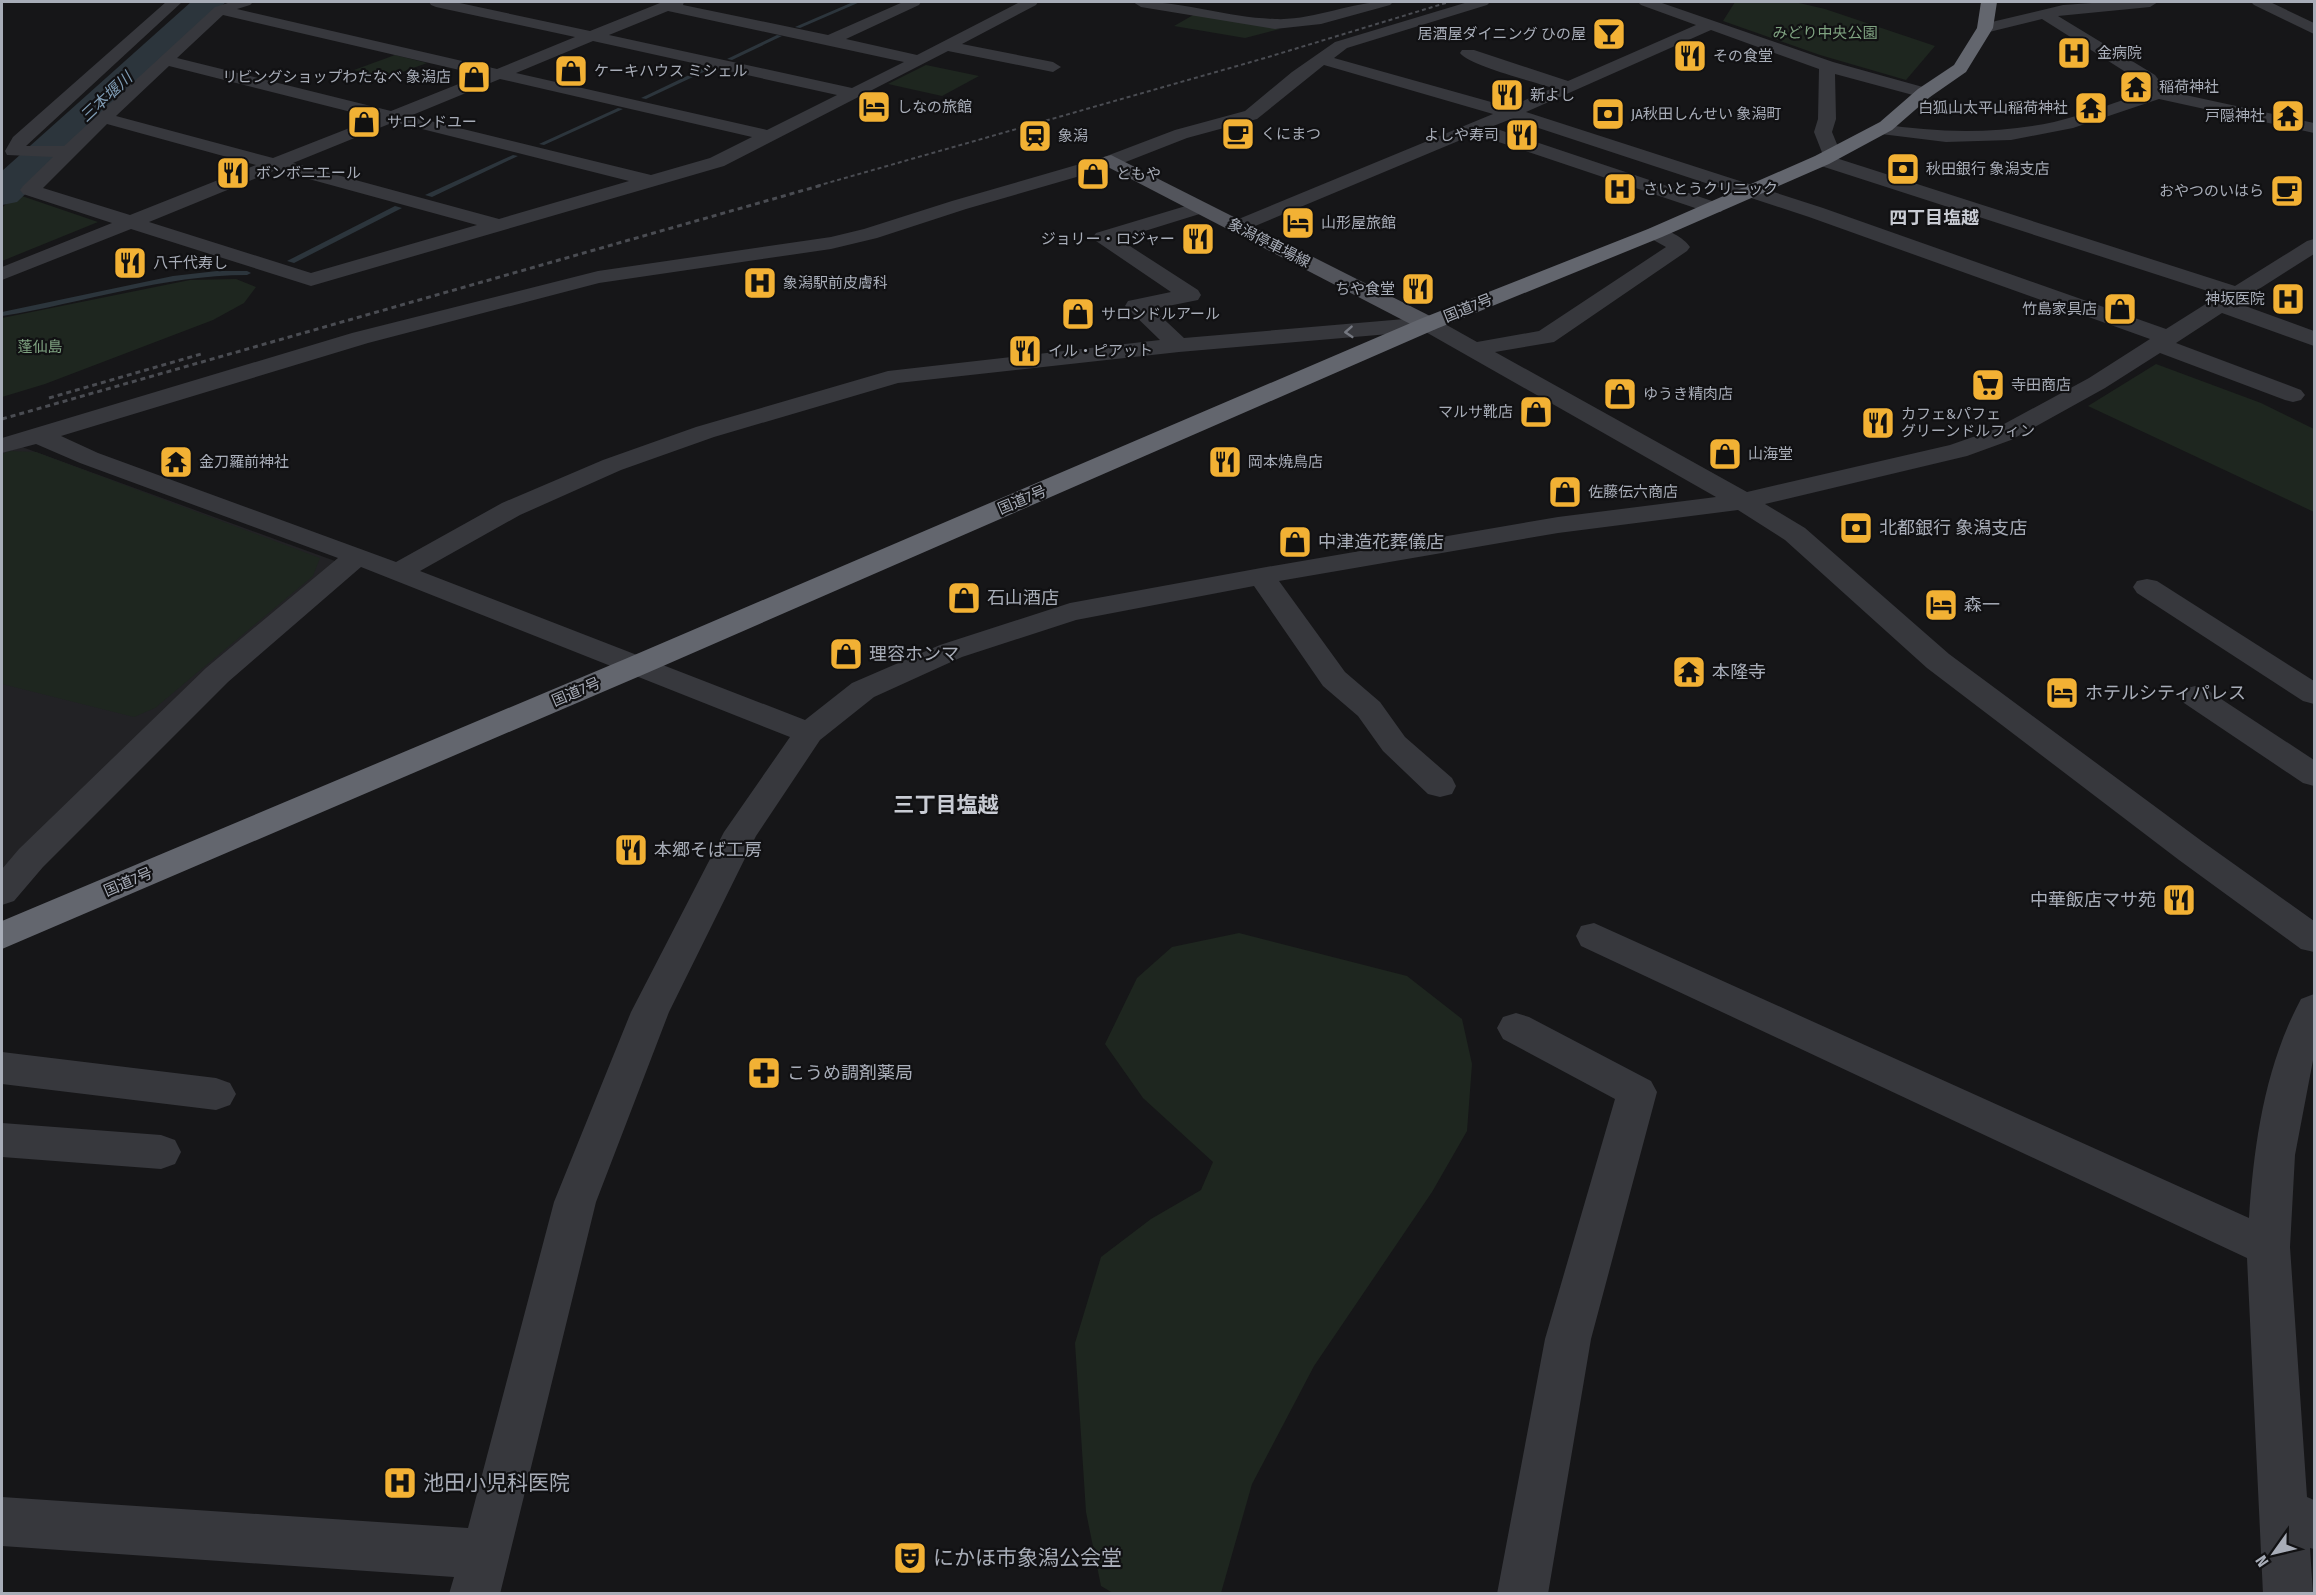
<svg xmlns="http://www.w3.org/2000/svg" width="2316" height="1595" viewBox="0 0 2316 1595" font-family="'Fira Sans Condensed','Noto Sans JP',sans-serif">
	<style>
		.built { fill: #222225 }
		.green { fill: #1e261f }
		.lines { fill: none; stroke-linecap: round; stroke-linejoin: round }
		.stream { fill: #2c353c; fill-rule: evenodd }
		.river { fill: #2c353c; fill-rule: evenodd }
		.minor { fill: #37383d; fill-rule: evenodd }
		.major { fill: #53555c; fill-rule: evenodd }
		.highway { fill: #63666e; fill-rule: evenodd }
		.rail-far1 { stroke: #4a4c52; stroke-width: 2; stroke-dasharray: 4 3; stroke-linecap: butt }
		.rail { stroke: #4a4c52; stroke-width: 3; stroke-dasharray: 5 4; stroke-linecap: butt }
		.oneway { stroke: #757881 }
		.labels { text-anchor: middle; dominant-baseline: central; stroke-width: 4.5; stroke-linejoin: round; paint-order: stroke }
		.far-park-label { font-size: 15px; fill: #7fa381; stroke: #111113 }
		.far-poi-label { font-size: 15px; fill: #a8adb8; stroke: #111113; text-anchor: start }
		.far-street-label { font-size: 15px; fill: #a8adb8; stroke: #111113 }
		.far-water-label { font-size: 16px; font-style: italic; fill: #7f9bb3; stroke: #111113 }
		.far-quarter-label { font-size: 18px; font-weight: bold; fill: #c9ccd4; stroke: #111113 }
		.poi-label { font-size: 18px; fill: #a8adb8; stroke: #111113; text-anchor: start }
		.quarter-label { font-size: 21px; font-weight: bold; fill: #c9ccd4; stroke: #111113 }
		.near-poi-label { font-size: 21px; fill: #a8adb8; stroke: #111113; text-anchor: start }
	</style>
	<rect width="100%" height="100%" fill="#161618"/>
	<path class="built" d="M 22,447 L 335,561 L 2,874 L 2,453 Z"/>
	<g class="green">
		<path d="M 1735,2 L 1799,3 L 1825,9 L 1935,46 L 1906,80 L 1820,55 L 1723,21 Z"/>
		<path d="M 1195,14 L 1280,29 L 1245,38 L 1174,26 Z"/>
		<path d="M 395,55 L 427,63 L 386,78 L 354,70 Z"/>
		<path d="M 926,65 L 979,76 L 942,96 L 888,84 Z"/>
		<path d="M 16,194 L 98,222 L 2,261 L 2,208 Z"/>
		<path d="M 236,279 L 256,287 L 244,303 L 213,320 L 45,384 L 2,397 L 2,318 L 190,280 Z"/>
		<path d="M 2156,364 L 2261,403 L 2314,429 L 2314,512 L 2088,406 Z"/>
		<path d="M 9,451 L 36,452 L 320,558 L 313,576 L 155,708 L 134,717 L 2,684 L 2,454 Z"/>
		<path d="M 1239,933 L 1407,976 L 1462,1019 L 1472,1064 L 1467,1131 L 1432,1192 L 1314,1366 L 1252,1484 L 1221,1593 L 1113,1593 L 1101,1586 L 1086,1512 L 1075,1343 L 1101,1257 L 1151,1219 L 1201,1190 L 1213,1162 L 1143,1098 L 1105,1044 L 1137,978 L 1172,947 Z"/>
	</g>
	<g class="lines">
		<g class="stream">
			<path d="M 853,2 L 860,2 L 800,28 L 795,27 Z"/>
			<path d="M 777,35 L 782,36 L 732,60 L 727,59 Z"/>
			<path d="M 708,66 L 710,69 L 646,99 L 641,98 Z"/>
			<path d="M 618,108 L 623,109 L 544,145 L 539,144 Z"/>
			<path d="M 513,155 L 518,156 L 432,197 L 425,195 Z"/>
			<path d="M 395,206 L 402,208 L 294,263 L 287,261 Z"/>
			<path d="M 217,271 L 247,271 L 251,273 L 247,275 C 163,275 84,303 2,316 L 2,312 L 173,276 Z"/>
		</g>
		<path class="river" d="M 191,2 L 226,2 L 17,202 L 2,205 L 2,171 Z"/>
		<g class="minor">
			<path d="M 166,2 L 182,2 L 26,146 L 64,146 L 215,7 L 231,2 L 253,2 L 250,5 L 237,9 L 497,69 L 575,37 L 436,7 L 431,5 L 429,2 L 455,2 L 590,31 L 660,3 L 684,2 L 683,5 L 828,35 L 903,2 L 921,2 L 919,5 L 846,39 L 917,55 L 1020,2 L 1038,2 L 1036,5 L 962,44 L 1053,62 L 1061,67 L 1053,72 L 948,51 L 724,166 L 311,286 L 131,229 L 2,280 L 2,267 L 112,223 L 23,194 L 20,190 L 23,186 L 53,157 L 7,155 L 5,151 L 13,137 ZM 668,11 L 904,62 L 852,88 L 609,35 ZM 223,15 L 481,75 L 391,111 L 177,58 ZM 593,41 L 837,95 L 767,130 L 516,73 ZM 169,66 L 375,118 L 273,158 L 116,116 ZM 500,79 L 752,137 L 710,158 L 651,175 L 410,116 ZM 394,122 L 629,181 L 499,219 L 293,163 ZM 107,124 L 256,165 L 130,215 L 43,188 ZM 276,170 L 477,225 L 311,273 L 149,222 Z"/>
			<path d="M 1133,2 C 1181,0 1227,18 1275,19 C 1315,21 1353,0 1393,2 L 1390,5 L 1321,24 L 1275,29 L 1141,7 Z"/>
			<path d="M 1468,2 L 1490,2 L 1487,5 L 1347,48 L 1334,58 L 1509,107 L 1553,88 C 1535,82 1470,66 1460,53 L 1462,50 L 1474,50 L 1568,81 L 1696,25 L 1641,5 L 1638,2 L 1659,2 L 1833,62 L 1930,89 L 1933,93 L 1930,97 L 1924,98 L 1835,74 L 1836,119 L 1832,132 L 1841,154 L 1836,158 L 2235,286 L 2307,241 L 2314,239 L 2314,254 L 2237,303 L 2314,331 L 2314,346 L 2222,313 L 2176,343 L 2301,390 L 2305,395 L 2301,400 L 2293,402 L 2285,400 L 2160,353 L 2105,388 L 2011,440 L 1967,456 L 1765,504 L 1805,528 L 1949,654 L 2203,842 L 2314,921 L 2314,952 L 2301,949 L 2179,860 L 1927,668 L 1785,540 L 1738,510 L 1558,533 L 1279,581 L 1345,672 L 1380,702 L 1405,737 L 1452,778 L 1456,786 L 1452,794 L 1440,797 L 1428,794 L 1383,751 L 1358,716 L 1323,686 L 1254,586 L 1076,620 L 962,657 L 874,697 L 820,740 L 756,836 L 669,1012 L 596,1202 L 500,1594 L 449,1594 L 454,1577 L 2,1546 L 2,1497 L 468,1528 L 554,1202 L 631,1012 L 724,832 L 790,737 L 361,567 L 228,682 L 43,867 L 14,901 L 2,905 L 2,869 L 19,849 L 206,668 L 338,558 L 80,463 L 36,444 L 2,453 L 2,438 L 352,333 L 598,271 L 831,237 L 864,229 L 952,201 L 1104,157 L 1175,130 L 1245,111 L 1292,72 L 1335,42 ZM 1711,30 L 1819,69 L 1818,119 L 1814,132 L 1823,155 L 1815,156 L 1813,160 L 1815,164 L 2220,295 L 2166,329 L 1823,208 L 1526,112 ZM 1324,65 L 1493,114 L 1229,223 L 1226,227 L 1229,231 L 1243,231 L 1475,134 L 1707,212 L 1721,212 L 1724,208 L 1721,204 L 1491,127 L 1511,119 L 1809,217 L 2150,339 L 2089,378 L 1993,430 L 1950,445 L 1747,492 L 1495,352 L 1554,342 L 1687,251 L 1690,247 C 1683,236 1661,225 1648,229 L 1645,233 L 1648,237 L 1666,247 L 1539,331 L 1477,342 L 1436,319 L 1428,317 L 1184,338 L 1153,309 L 1198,300 L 1201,295 L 1198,290 L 1119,239 L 1206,212 L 1209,208 L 1206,204 L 1199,202 L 1096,233 L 1093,237 L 1096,241 L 1171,292 L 1128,301 L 1125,306 L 1160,340 L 888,371 L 696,427 L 603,460 L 502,503 L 396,562 L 98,453 L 61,436 L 368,343 L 599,283 L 831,249 L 877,238 L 966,209 L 1118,165 L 1187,138 L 1257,119 ZM 1424,331 L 1716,497 L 1558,517 L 1261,568 L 1070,603 L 940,645 L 852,683 L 805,720 L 420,571 L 520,515 L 621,470 L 714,437 L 898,383 L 1179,352 Z"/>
			<path d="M 2106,2 L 2158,2 L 2150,7 L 2058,16 L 2155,75 L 2167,91 L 2314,123 L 2314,133 L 2159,99 L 2073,128 L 2011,140 L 1946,142 L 1881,134 L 1875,133 L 1872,129 L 1875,125 L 1881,124 C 1939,133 1997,134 2054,122 C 2087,114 2118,101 2150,91 L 2143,83 L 2042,19 L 1985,33 L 1977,28 L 1979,25 L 2063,5 Z"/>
			<path d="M 2251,2 L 2270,2 L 2314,23 L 2314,34 L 2254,5 Z"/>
			<path d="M 2147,579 L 2157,581 L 2314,681 L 2314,704 L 2303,701 L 2137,593 L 2133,587 L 2137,581 Z"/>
			<path d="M 2195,686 L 2206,689 L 2314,760 L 2314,786 L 2303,783 L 2184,703 L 2180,696 L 2184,689 Z"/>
			<path d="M 1594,923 L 2249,1218 C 2254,1143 2265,1066 2301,999 L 2314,994 L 2314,1055 L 2295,1155 L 2290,1247 L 2307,1497 L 2314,1500 L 2314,1549 L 2310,1548 L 2313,1594 L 2263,1594 L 2247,1258 L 1581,946 L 1576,936 L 1581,926 Z"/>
			<path d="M 1516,1013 L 1529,1017 L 1651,1081 L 1657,1092 L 1591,1339 L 1548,1594 L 1497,1594 L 1545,1339 L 1615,1099 L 1503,1039 L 1497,1028 L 1503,1017 Z"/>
			<path d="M 2,1052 L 216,1078 L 230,1083 L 236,1094 L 230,1105 L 216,1110 L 2,1084 Z"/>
			<path d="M 2,1123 L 161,1135 L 175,1140 L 181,1152 L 175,1164 L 161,1169 L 2,1157 Z"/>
		</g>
		<path class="major" d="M 1111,155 L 1436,319 L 1439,324 L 1436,329 L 1428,331 L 1420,329 L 1104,165 L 1102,161 L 1104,157 Z"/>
		<path class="highway" d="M 1981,2 L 1997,2 L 1993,28 L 1966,72 L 1930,97 L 1892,130 L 1829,164 L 1662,237 L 1436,329 L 647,673 L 2,949 L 2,921 L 625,659 L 1420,319 L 1648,229 L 1815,156 L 1880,122 L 1918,89 L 1954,65 L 1977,28 Z"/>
		<path class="rail-far1" d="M 817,186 L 1265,58 L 1449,2"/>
		<g class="rail">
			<path d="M 49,398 L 201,354"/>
			<path d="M 2,419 L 822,185"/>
		</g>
	</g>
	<defs><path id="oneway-chevron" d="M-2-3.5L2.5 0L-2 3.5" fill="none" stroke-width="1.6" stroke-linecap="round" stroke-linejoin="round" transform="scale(1.5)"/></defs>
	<use class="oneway" href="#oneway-chevron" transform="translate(1349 332) rotate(176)"/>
	<defs>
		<symbol id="bar-square" viewBox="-11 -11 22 22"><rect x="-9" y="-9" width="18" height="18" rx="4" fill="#f2b134" stroke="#111113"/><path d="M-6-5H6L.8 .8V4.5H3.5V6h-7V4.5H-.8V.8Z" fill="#111"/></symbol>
		<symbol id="hospital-square" viewBox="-11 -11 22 22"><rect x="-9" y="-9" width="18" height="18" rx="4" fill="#f2b134" stroke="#111113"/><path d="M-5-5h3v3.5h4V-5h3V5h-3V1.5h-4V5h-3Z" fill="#111"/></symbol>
		<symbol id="restaurant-square" viewBox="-11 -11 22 22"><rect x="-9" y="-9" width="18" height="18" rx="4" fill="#f2b134" stroke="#111113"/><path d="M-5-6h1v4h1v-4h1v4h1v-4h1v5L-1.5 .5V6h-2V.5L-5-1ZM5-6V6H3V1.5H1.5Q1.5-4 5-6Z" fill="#111"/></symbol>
		<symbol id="shop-square" viewBox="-11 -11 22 22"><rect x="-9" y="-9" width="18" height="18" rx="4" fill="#f2b134" stroke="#111113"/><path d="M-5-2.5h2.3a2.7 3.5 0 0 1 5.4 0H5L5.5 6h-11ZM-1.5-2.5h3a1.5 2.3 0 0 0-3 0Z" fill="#111"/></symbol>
		<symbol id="temple-square" viewBox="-11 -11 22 22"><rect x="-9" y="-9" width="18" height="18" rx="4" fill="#f2b134" stroke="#111113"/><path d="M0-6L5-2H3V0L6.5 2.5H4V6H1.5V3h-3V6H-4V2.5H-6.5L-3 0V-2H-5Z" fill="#111"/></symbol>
		<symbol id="hotel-square" viewBox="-11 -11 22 22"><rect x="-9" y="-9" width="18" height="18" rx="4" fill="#f2b134" stroke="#111113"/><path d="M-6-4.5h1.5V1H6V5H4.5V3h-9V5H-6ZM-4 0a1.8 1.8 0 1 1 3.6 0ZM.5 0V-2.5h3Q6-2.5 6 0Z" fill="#111"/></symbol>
		<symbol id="bank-square" viewBox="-11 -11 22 22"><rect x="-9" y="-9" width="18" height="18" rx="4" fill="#f2b134" stroke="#111113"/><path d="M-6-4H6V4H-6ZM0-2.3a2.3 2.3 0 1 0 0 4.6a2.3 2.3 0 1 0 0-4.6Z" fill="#111"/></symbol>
		<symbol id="cafe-square" viewBox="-11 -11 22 22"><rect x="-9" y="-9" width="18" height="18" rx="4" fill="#f2b134" stroke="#111113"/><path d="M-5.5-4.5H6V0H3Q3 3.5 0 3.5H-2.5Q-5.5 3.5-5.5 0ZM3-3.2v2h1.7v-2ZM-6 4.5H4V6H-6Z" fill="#111"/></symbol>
		<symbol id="station-square" viewBox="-11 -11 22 22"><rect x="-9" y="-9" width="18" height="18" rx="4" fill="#f2b134" stroke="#111113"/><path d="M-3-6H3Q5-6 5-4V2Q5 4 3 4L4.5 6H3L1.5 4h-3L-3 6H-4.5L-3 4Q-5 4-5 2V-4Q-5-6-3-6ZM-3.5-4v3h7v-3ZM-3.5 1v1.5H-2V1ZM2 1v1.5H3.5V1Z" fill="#111"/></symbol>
		<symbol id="supermarket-square" viewBox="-11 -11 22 22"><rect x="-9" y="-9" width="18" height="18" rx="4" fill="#f2b134" stroke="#111113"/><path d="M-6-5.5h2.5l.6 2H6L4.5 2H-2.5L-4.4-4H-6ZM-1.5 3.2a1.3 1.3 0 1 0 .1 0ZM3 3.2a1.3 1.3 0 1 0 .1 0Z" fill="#111"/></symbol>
		<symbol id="pharmacy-square" viewBox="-11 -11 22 22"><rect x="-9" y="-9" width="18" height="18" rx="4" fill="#f2b134" stroke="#111113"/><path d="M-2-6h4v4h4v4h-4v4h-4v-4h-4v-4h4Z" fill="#111"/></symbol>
		<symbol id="theatre-square" viewBox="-11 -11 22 22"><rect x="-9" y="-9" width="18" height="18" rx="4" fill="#f2b134" stroke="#111113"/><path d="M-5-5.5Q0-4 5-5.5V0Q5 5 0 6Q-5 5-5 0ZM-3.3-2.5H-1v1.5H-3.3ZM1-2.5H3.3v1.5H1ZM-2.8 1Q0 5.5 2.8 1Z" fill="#111"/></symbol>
	</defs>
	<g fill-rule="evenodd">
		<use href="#bar-square" x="1590" y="15" width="38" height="38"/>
		<use href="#hospital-square" x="2055" y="34" width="38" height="38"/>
		<use href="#restaurant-square" x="1671" y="37" width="38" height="38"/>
		<use href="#shop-square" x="552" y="52" width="38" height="38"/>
		<use href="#shop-square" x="455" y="58" width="38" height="38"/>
		<use href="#temple-square" x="2117" y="68" width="38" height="38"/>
		<use href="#restaurant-square" x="1488" y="76" width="38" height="38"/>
		<use href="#hotel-square" x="855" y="88" width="38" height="38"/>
		<use href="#temple-square" x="2072" y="89" width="38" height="38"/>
		<use href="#bank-square" x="1589" y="95" width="38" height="38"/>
		<use href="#temple-square" x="2269" y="97" width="38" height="38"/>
		<use href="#shop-square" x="345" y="103" width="38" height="38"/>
		<use href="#cafe-square" x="1219" y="115" width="38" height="38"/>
		<use href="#restaurant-square" x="1503" y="116" width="38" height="38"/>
		<use href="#station-square" x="1016" y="117" width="38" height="38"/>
		<use href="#bank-square" x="1884" y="150" width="38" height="38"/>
		<use href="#restaurant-square" x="214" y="154" width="38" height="38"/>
		<use href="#shop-square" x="1074" y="155" width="38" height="38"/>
		<use href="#hospital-square" x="1601" y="170" width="38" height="38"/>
		<use href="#cafe-square" x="2268" y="172" width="38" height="38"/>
		<use href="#hotel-square" x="1279" y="204" width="38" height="38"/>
		<use href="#restaurant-square" x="1179" y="220" width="38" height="38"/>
		<use href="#restaurant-square" x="111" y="244" width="38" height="38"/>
		<use href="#hospital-square" x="741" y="264" width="38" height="38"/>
		<use href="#restaurant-square" x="1399" y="270" width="38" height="38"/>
		<use href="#hospital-square" x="2269" y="280" width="38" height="38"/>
		<use href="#shop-square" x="2101" y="290" width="38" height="38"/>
		<use href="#shop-square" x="1059" y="295" width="38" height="38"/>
		<use href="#restaurant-square" x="1006" y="332" width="38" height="38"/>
		<use href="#supermarket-square" x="1969" y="366" width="38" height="38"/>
		<use href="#shop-square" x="1601" y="375" width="38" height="38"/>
		<use href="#shop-square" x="1517" y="393" width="38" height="38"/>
		<use href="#restaurant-square" x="1859" y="404" width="38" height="38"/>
		<use href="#shop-square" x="1706" y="435" width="38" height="38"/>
		<use href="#temple-square" x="157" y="443" width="38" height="38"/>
		<use href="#restaurant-square" x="1206" y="443" width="38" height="38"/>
		<use href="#shop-square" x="1546" y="473" width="38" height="38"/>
		<use href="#bank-square" x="1837" y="509" width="38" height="38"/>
		<use href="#shop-square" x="1276" y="523" width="38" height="38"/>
		<use href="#shop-square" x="945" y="579" width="38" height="38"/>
		<use href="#hotel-square" x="1922" y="586" width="38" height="38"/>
		<use href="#shop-square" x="827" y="635" width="38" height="38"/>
		<use href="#temple-square" x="1670" y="653" width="38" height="38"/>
		<use href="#hotel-square" x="2043" y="674" width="38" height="38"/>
		<use href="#restaurant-square" x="612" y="831" width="38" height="38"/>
		<use href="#restaurant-square" x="2160" y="881" width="38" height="38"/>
		<use href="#pharmacy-square" x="745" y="1054" width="38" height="38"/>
		<use href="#hospital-square" x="381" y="1464" width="38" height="38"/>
		<use href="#theatre-square" x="891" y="1539" width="38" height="38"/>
	</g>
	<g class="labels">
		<g class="far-park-label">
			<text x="1825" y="33">みどり中央公園</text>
			<text x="40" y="347">蓬仙島</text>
		</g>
		<g class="far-poi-label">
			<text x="1586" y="34" text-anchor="end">居酒屋ダイニング ひの屋</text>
			<text x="2097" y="53">金病院</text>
			<text x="1713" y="56">その食堂</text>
			<text x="594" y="71">ケーキハウス ミシェル</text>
			<text x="451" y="77" text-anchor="end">リビングショップわたなべ 象潟店</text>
			<text x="2159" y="87">稲荷神社</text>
			<text x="1530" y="95">新よし</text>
			<text x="897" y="107">しなの旅館</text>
			<text x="2068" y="108" text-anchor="end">白狐山太平山稲荷神社</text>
			<text x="1631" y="114">JA秋田しんせい 象潟町</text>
			<text x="2265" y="116" text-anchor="end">戸隠神社</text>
			<text x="387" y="122">サロンドユー</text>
			<text x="1261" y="134">くにまつ</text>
			<text x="1499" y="135" text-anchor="end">よしや寿司</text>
			<text x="1058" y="136">象潟</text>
			<text x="1926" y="169">秋田銀行 象潟支店</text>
			<text x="256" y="173">ボンボニエール</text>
			<text x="1116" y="174">ともや</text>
			<text x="1643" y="189">さいとうクリニック</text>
			<text x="2264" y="191" text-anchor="end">おやつのいはら</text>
			<text x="1321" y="223">山形屋旅館</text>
			<text x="1175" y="239" text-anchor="end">ジョリー・ロジャー</text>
			<text x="153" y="263">八千代寿し</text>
			<text x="783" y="283">象潟駅前皮膚科</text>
			<text x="1395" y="289" text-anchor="end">ちや食堂</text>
			<text x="2265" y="299" text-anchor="end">神坂医院</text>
			<text x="2097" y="309" text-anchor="end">竹島家具店</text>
			<text x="1101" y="314">サロンドルアール</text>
			<text x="1048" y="351">イル・ピアット</text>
			<text x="2011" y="385">寺田商店</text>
			<text x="1643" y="394">ゆうき精肉店</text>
			<text x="1513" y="412" text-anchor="end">マルサ靴店</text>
			<text x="1901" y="414">カフェ&amp;パフェ<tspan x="1901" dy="17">グリーンドルフィン</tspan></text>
			<text x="1748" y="454">山海堂</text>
			<text x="199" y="462">金刀羅前神社</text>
			<text x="1248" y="462">岡本焼鳥店</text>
			<text x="1588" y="492">佐藤伝六商店</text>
		</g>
		<g class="far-street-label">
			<text transform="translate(1269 243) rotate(27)">象潟停車場線</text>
			<text transform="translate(1468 308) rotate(-22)">国道7号</text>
			<text transform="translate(1022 500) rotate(-23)">国道7号</text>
			<text transform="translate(576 692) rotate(-23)">国道7号</text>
			<text transform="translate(128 882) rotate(-23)">国道7号</text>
		</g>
		<g class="far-water-label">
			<text transform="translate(106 97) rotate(-43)">三本堰川</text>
		</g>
		<g class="far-quarter-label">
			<text x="1934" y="218">四丁目塩越</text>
		</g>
		<g class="poi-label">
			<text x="1879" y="528">北都銀行 象潟支店</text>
			<text x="1318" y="542">中津造花葬儀店</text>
			<text x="987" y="598">石山酒店</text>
			<text x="1964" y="605">森一</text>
			<text x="869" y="654">理容ホンマ</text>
			<text x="1712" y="672">本隆寺</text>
			<text x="2085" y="693">ホテルシティパレス</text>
			<text x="654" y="850">本郷そば工房</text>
			<text x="2156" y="900" text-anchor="end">中華飯店マサ苑</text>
			<text x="787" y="1073">こうめ調剤薬局</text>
		</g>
		<g class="quarter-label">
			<text x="946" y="805">三丁目塩越</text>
		</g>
		<g class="near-poi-label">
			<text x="423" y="1483">池田小児科医院</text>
			<text x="933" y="1558">にかほ市象潟公会堂</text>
		</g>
	</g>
	<rect width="2316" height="1595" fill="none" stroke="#a8adb8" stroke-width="6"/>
	<g transform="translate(2274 1553) rotate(236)" stroke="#111113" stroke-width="4.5" paint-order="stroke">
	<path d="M0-4.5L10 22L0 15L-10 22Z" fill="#a8adb8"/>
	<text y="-9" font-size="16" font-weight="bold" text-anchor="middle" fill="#a8adb8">N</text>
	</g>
</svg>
